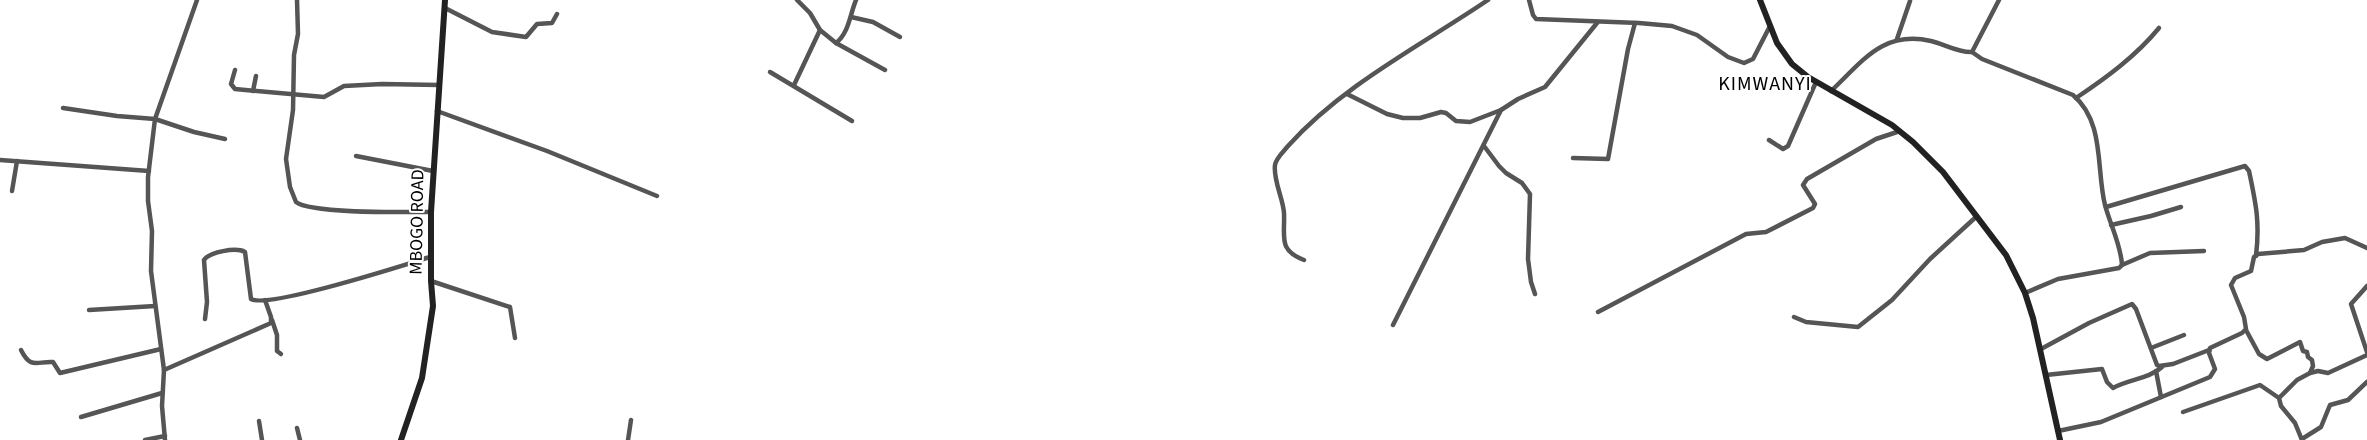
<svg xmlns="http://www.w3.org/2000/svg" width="2367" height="440" viewBox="0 0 2367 440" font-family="'Source Sans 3',sans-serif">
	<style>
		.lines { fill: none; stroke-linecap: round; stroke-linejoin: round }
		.street { stroke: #555; stroke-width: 4.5 }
		.secondary { stroke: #222; stroke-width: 6 }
		.labels { text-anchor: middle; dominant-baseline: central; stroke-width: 4; stroke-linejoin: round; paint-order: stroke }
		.street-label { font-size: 18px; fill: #000; stroke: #fff }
		.quarter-label { font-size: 20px; letter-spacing: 1px; fill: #000; stroke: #fff }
	</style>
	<rect width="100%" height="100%" fill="#fff"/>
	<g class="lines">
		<g class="street">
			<path d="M 297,0 L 298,34 L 294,55 L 293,110 L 286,159 L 290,187 L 296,202 C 311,214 407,212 431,212"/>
			<path d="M 797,0 L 810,13 L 820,30 L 836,43 L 885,70"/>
			<path d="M 1529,0 L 1533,15 L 1536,19 L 1639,23 L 1672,26 L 1697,35 L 1728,57 L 1744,63 L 1753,59 L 1770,26"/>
			<path d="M 445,8 L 492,32 L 526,37 L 537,24 L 552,23 L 557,14"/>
			<path d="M 851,17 L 873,22 L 900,37"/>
			<path d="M 1897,39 L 1910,1"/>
			<path d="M 836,43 C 849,33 850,14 856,0"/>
			<path d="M 1972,52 L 1982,59 L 2073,95 C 2105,122 2096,169 2105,205 C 2110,224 2121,245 2122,265 L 2119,268 L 2058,279 L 2025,293"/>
			<path d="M 235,70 L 231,84 L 235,89 L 324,97 L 344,86 L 382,84 L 439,85"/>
			<path d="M 770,72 L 852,121"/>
			<path d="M 794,85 L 820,30"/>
			<path d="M 253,91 L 256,76"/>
			<path d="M 1831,91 C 1863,61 1883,30 1931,41 C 1944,44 1959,53 1972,52 L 1999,0"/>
			<path d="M 1347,94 L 1387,114 L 1403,118 L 1420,118 L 1441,112 L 1446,113 L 1456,121 L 1470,122 L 1501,110 L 1518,99 L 1545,87 L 1597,23"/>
			<path d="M 2076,98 C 2106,78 2136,56 2159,28"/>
			<path d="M 63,108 L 117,116 L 155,119 L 194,132 L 225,139"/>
			<path d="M 437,111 L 547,151 L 657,196"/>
			<path d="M 1769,140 L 1783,149 L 1788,146 L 1816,82"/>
			<path d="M 1484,146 L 1499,166 L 1506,173 L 1522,183 L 1530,194 L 1528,259 L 1531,282 L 1535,294"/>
			<path d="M 356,156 L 433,171"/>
			<path d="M 1573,158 L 1608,159 L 1628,49 L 1635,23"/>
			<path d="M 0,160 L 149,171"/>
			<path d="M 12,191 L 17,161"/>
			<path d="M 2106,207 L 2245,166 L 2249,171 C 2256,204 2260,222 2256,256"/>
			<path d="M 2111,225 L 2151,216 L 2181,207"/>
			<path d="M 1304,260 C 1278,250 1285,238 1284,213 C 1283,198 1273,180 1275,165 C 1276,158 1284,151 1288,146 C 1343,85 1420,46 1488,0"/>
			<path d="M 2122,265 L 2150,253 L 2204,251"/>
			<path d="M 431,281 L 510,307 L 515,338"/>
			<path d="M 2367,286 L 2351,304 L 2367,352"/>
			<path d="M 89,310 L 155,306"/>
			<path d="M 1598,312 L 1746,234 L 1766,232 L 1813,208 L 1815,204 L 1803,185 L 1807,179 L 1876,139 L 1900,131"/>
			<path d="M 1794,317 L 1806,322 L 1858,327 L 1892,300 L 1930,259 L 1977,216"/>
			<path d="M 205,319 L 207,302 L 204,260 C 209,252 236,247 245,252 L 251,299 C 268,309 404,265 430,257"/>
			<path d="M 272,320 L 277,335 L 277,351 L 281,354"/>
			<path d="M 1393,325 L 1501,110"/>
			<path d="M 2246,330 L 2259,354 L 2267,359 L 2300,342 L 2303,351 L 2307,352 L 2308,357 L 2312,360 L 2313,366 L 2310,373"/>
			<path d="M 2151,348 L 2184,335"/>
			<path d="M 2041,349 L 2089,323 L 2132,304 L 2136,309 L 2157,365 L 2159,366 L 2173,364 L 2209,350"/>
			<path d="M 21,350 C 31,370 37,361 53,362 L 60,373 L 161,349"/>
			<path d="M 164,370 L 271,323 L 271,317 L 265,300"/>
			<path d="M 2156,371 L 2161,397"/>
			<path d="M 2046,375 L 2102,369 L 2107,382 L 2113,388 C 2129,379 2149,379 2162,367"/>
			<path d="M 2183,412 L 2260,385 L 2279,398"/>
			<path d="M 81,417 L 162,393"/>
			<path d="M 259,421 L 262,440"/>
			<path d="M 297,428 L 300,440"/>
			<path d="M 2058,431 L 2101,422 L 2210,377 L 2215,369 L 2209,353 L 2210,348 L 2242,333 L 2246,329 L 2244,317 L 2231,285 L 2235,278 L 2251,271 L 2254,257 L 2258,254 L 2304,250 L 2322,242 L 2345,238 L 2367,248"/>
			<path d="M 2302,439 L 2321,427 L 2330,405 L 2348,400 L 2367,382"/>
			<path d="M 145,440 L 165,436"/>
			<path d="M 165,440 L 162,406 L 164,370 L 151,271 L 152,231 L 148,201 L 148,177 L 155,119 L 197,0"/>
			<path d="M 628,440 L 631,420"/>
			<path d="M 2302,440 L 2295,423 L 2281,406 L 2279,398 L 2297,380 L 2310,373 L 2318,371 L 2328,373 L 2367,355"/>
		</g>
		<g class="secondary">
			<path d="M 1760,0 L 1777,43 L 1792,64 L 1808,77 L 1892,125 L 1913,142 L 1943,172 L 2006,255 L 2025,293 L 2033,318 L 2060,440"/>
			<path d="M 401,440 L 422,378 L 433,306 L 431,281 L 431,212 L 445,0"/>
		</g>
	</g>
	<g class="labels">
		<g class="street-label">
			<text transform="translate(417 222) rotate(-89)">MBOGO ROAD</text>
		</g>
		<g class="quarter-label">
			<text x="1765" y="84">KIMWANYI</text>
		</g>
	</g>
</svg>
